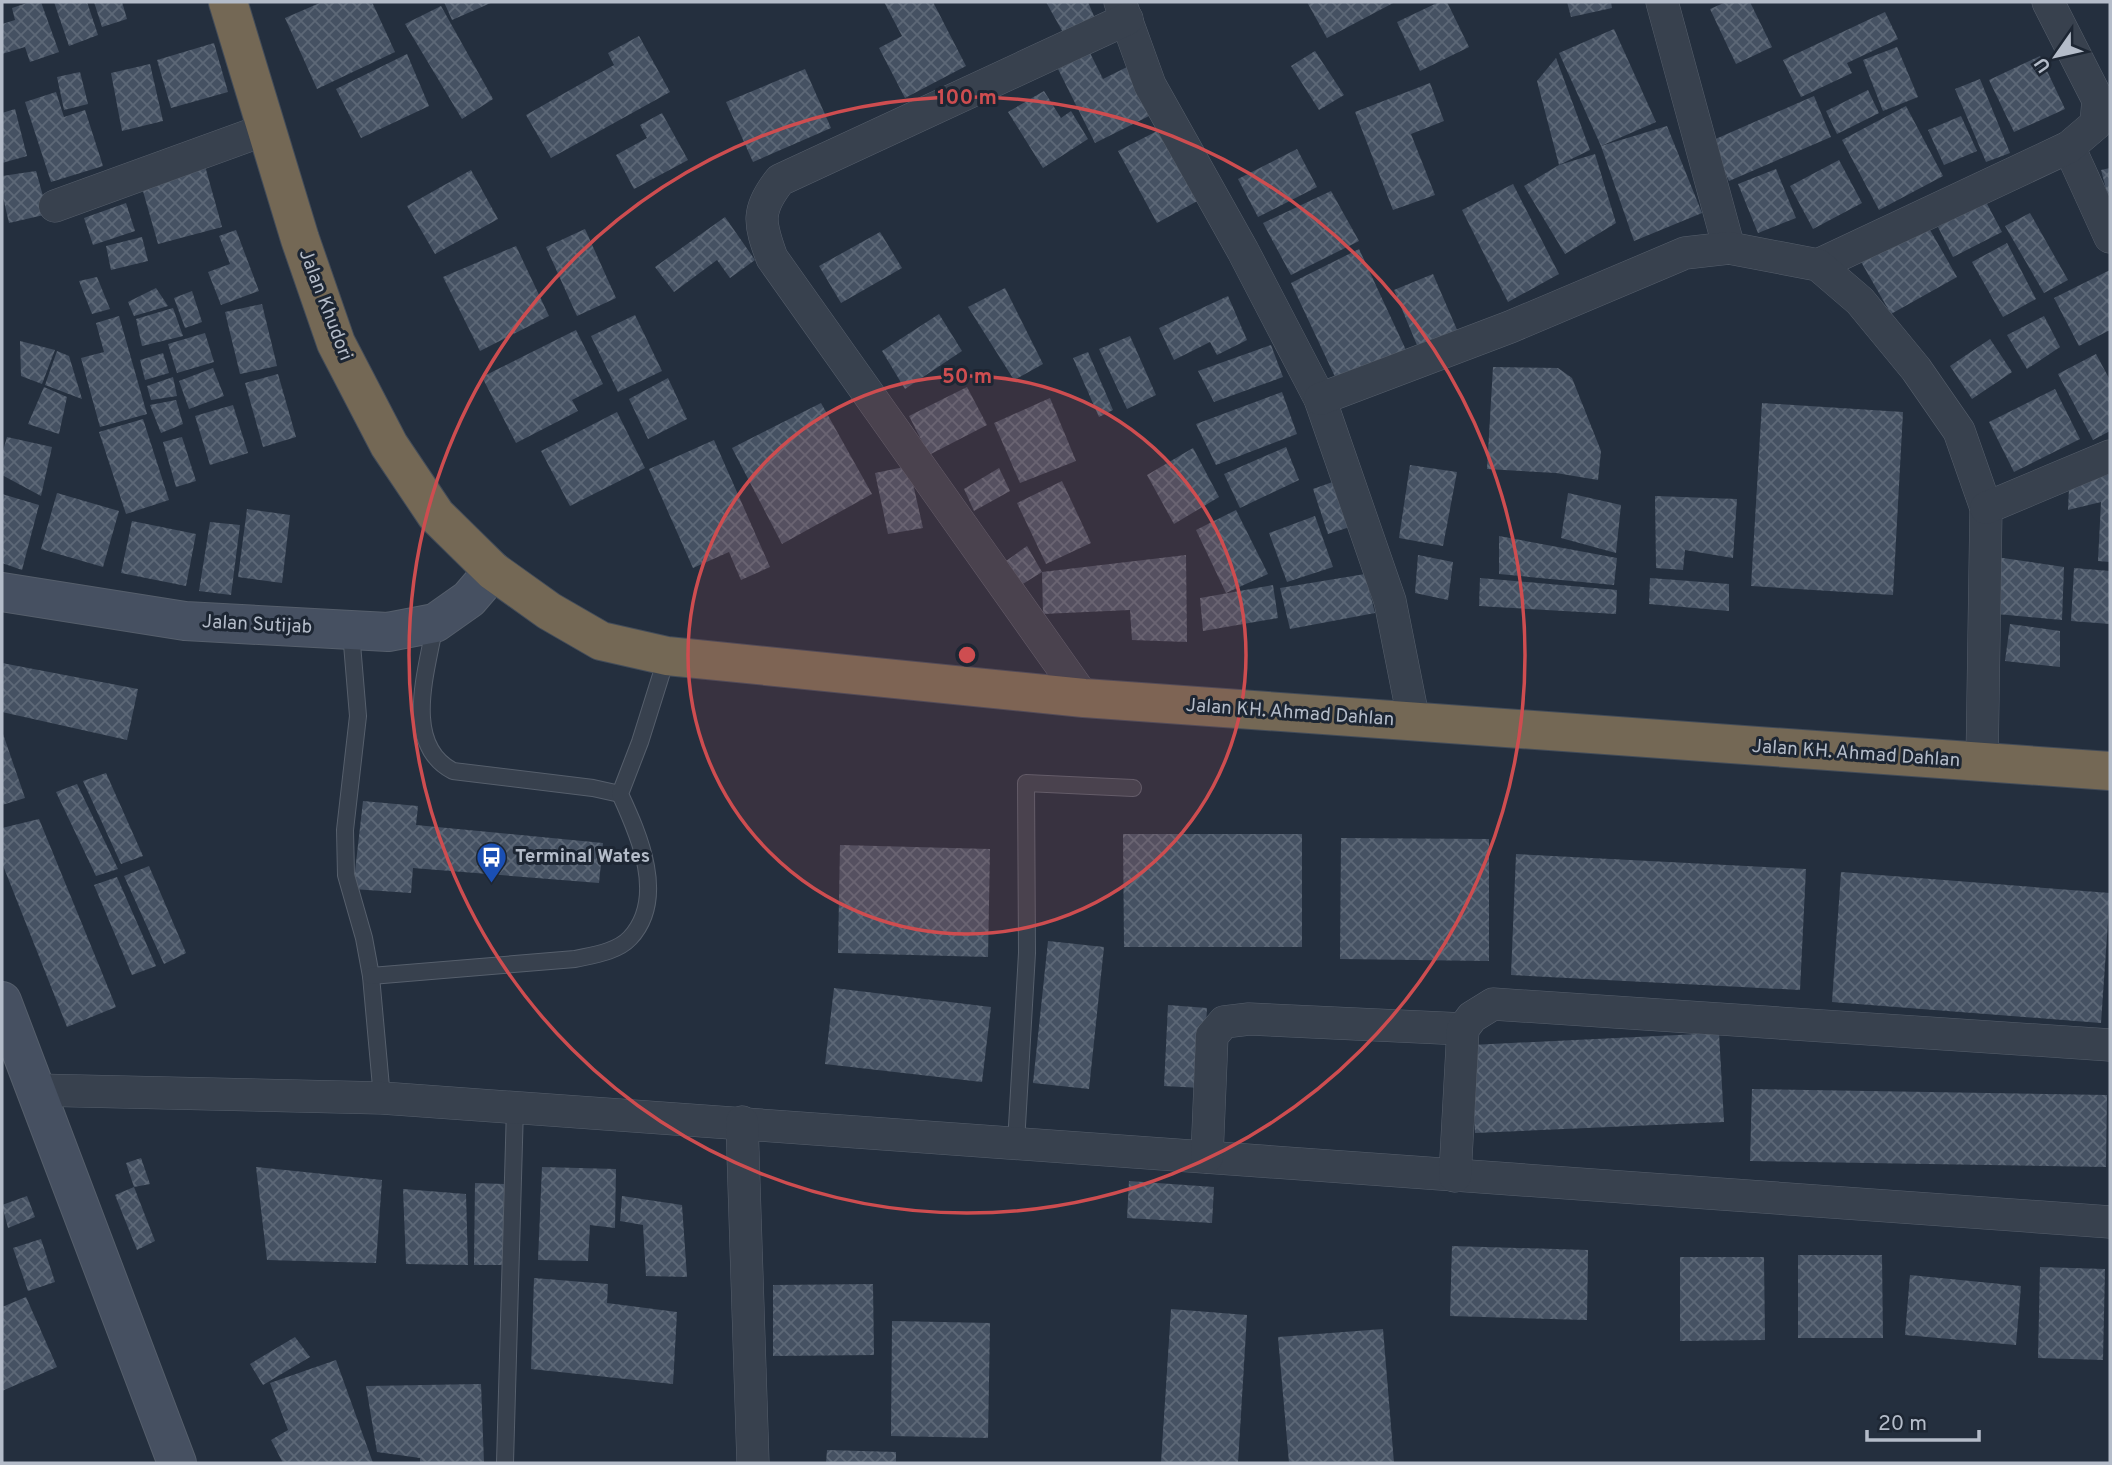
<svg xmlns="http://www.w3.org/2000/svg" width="2112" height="1465" viewBox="0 0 2112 1465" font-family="Overpass,sans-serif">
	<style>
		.building { fill: url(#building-cross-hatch) }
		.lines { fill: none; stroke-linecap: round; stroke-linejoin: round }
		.lane-casing { stroke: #565f6c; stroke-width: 18 }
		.street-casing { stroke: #565f6c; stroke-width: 33 }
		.secondary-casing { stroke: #565f6c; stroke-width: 40 }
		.highway-casing { stroke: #434c59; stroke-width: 40 }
		.lane { stroke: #38414e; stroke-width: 16 }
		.street { stroke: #38414e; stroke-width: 32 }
		.secondary { stroke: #465061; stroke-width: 38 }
		.highway { stroke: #746855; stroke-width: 38 }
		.ring { fill: none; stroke: #ce4d50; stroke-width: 3.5 }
		.labels { text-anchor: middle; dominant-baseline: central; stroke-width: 6; stroke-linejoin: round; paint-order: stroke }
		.street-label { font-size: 19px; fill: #b4bcc9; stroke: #1d2633 }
		.poi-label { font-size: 19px; font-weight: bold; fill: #b4bcc9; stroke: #1d2633; text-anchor: start }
		.centre { fill: #ce4d50; stroke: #1d2633; stroke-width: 3.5 }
		.ring-label { font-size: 21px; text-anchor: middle; font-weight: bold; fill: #ce4d50; stroke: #1d2633; stroke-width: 6; stroke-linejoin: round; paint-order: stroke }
	</style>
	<defs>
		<pattern id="building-cross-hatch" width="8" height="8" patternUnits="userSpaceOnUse" patternTransform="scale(1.75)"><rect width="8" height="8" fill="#455162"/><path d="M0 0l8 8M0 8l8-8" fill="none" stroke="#5d6877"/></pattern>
	</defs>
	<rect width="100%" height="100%" fill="#242f3e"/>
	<g class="building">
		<path d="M 30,2 L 41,2 L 59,52 L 30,62 L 25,47 L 2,54 L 2,24 L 15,20 L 12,8 Z"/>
		<path d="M 54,2 L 87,2 L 98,35 L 69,46 Z"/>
		<path d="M 94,2 L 122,2 L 127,19 L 102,27 Z"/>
		<path d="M 322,2 L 372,2 L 395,52 L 317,89 L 285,18 Z"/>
		<path d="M 444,2 L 493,2 L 452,20 Z"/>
		<path d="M 884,2 L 933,2 L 966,66 L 905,98 L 879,48 L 902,36 Z"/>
		<path d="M 1046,2 L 1088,2 L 1096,21 L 1065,36 Z"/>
		<path d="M 1307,2 L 1395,2 L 1327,38 Z"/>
		<path d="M 1439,2 L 1447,2 L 1469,47 L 1420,71 L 1397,22 Z"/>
		<path d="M 1567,2 L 1611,2 L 1612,8 L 1571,17 Z"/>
		<path d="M 1726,2 L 1750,2 L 1772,47 L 1736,64 L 1710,9 Z"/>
		<path d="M 441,6 L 493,99 L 462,119 L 405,24 Z"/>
		<path d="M 1885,12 L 1898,39 L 1847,63 L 1852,73 L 1801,97 L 1783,60 Z"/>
		<path d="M 1614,29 L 1656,122 L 1601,146 L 1559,53 Z"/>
		<path d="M 639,36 L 670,92 L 551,158 L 526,115 L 614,65 L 608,53 Z"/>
		<path d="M 214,43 L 228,92 L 171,108 L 157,60 Z"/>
		<path d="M 1897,47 L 1918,97 L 1883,111 L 1863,60 Z"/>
		<path d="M 1315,51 L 1344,95 L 1319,110 L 1291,66 Z"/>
		<path d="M 1090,53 L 1103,79 L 1135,63 L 1159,111 L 1095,143 L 1058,69 Z"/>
		<path d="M 407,54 L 429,106 L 361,138 L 336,89 Z"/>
		<path d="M 2040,56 L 2065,109 L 2014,132 L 1989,80 Z"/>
		<path d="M 1556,58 L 1590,150 L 1559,165 L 1537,81 Z"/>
		<path d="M 150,64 L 163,121 L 122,131 L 111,73 Z"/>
		<path d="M 805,69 L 831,128 L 753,162 L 726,102 Z"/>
		<path d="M 80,72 L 88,104 L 64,110 L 57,77 Z"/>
		<path d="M 1980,79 L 2010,153 L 1986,162 L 1955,89 Z"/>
		<path d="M 1430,83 L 1444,121 L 1411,134 L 1435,195 L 1393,210 L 1355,112 Z"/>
		<path d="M 1868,90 L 1879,113 L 1837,134 L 1826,111 Z"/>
		<path d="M 1044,91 L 1061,118 L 1071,111 L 1088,139 L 1043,168 L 1008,112 Z"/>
		<path d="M 56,92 L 64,117 L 85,110 L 103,166 L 51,182 L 25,102 Z"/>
		<path d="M 1814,96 L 1831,137 L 1729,181 L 1711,141 Z"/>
		<path d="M 1906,106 L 1943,176 L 1879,210 L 1842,140 Z"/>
		<path d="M 15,109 L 27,156 L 2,163 L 2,113 Z"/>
		<path d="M 662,113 L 688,160 L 634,189 L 616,155 L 647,138 L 640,125 Z"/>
		<path d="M 1961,116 L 1977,151 L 1944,165 L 1928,130 Z"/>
		<path d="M 1667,126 L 1702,213 L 1634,241 L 1601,146 Z"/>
		<path d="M 1165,127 L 1203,198 L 1157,223 L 1118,151 Z"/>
		<path d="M 1297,149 L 1317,187 L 1258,217 L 1238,179 Z"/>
		<path d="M 1595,154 L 1616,223 L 1565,254 L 1524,186 L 1559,165 Z"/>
		<path d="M 1839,160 L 1862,203 L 1813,229 L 1790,186 Z"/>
		<path d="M 205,166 L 222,227 L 158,244 L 141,184 Z"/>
		<path d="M 2110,168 L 2110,200 L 2109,200 L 2101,170 Z"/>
		<path d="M 1776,169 L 1796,218 L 1758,233 L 1738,184 Z"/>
		<path d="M 471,170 L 498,219 L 435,254 L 407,206 Z"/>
		<path d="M 36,171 L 48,214 L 9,223 L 2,193 L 2,176 Z"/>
		<path d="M 1513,184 L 1559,274 L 1508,302 L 1462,210 Z"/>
		<path d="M 1331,191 L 1359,241 L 1291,275 L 1263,223 Z"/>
		<path d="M 1986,202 L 2002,232 L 1953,257 L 1938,227 Z"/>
		<path d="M 126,203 L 135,231 L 93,245 L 84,218 Z"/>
		<path d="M 2030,213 L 2068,280 L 2044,293 L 2005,226 Z"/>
		<path d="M 725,217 L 755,260 L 730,278 L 717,260 L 674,292 L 655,267 Z"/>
		<path d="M 1926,223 L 1957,277 L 1891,314 L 1860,260 Z"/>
		<path d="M 585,229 L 616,298 L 577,316 L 546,247 Z"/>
		<path d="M 236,230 L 259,291 L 221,305 L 208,272 L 230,264 L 219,236 Z"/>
		<path d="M 880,232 L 902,268 L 841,303 L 819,266 Z"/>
		<path d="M 142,237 L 148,261 L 111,270 L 106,246 Z"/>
		<path d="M 2007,243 L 2036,299 L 2003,317 L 1972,262 Z"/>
		<path d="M 516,246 L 549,316 L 480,351 L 443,277 Z"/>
		<path d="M 1359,249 L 1406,350 L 1337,381 L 1291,283 Z"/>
		<path d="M 2110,270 L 2110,330 L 2079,346 L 2054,298 Z"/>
		<path d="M 1433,274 L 1458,332 L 1419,350 L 1394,290 Z"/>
		<path d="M 97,277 L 110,309 L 92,314 L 79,281 Z"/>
		<path d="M 156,288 L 168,306 L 134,316 L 128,302 Z"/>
		<path d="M 1005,288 L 1043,364 L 1014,380 L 968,307 Z"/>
		<path d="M 192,291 L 202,322 L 185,328 L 174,298 Z"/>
		<path d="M 1228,296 L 1247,340 L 1217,355 L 1210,342 L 1174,360 L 1159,328 Z"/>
		<path d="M 262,304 L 277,366 L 240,374 L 225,312 Z"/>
		<path d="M 173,308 L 183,336 L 142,346 L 136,319 Z"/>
		<path d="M 939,314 L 962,351 L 905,389 L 882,351 Z"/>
		<path d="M 635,315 L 662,371 L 618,392 L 591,336 Z"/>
		<path d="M 119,316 L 147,414 L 100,427 L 81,358 L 104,352 L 96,323 Z"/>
		<path d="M 2044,316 L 2060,347 L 2027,369 L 2007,335 Z"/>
		<path d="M 576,330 L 603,384 L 572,400 L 578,411 L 516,443 L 482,377 Z"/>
		<path d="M 205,333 L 214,362 L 177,373 L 168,344 Z"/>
		<path d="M 1130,336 L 1156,395 L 1127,409 L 1099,349 Z"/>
		<path d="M 1990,339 L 2012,372 L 1972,399 L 1950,366 Z"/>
		<path d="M 20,341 L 55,350 L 42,384 L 21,376 Z"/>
		<path d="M 1271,345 L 1283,377 L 1214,402 L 1198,371 Z"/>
		<path d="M 57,351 L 69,356 L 82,399 L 45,385 Z"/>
		<path d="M 1088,352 L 1113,410 L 1099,417 L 1073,358 Z"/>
		<path d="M 163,353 L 169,373 L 145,380 L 140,360 Z"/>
		<path d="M 2096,354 L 2110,380 L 2110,431 L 2093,440 L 2058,374 Z"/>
		<path d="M 1493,367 L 1558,368 L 1572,378 L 1601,451 L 1598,480 L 1556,473 L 1487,469 Z"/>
		<path d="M 213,368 L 224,396 L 189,409 L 179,381 Z"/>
		<path d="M 278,374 L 296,437 L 263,447 L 245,383 Z"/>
		<path d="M 173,377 L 177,396 L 151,400 L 147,386 Z"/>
		<path d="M 668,378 L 687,419 L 648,439 L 629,399 Z"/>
		<path d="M 44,387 L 67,397 L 59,434 L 28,424 Z"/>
		<path d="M 967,387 L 987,425 L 929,455 L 909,416 Z"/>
		<path d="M 2055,389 L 2080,439 L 2014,472 L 1989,422 Z"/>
		<path d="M 1282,392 L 1297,434 L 1216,465 L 1196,424 Z"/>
		<path d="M 1050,398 L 1076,461 L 1020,483 L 994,423 Z"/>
		<path d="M 176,400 L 183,424 L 161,433 L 150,405 Z"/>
		<path d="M 821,403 L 872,494 L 782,544 L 732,448 Z"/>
		<path d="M 1762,403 L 1903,412 L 1893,595 L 1751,586 Z"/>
		<path d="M 233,405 L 248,453 L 210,465 L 195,416 Z"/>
		<path d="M 617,412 L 645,468 L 570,506 L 541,451 Z"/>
		<path d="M 143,419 L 169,500 L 126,514 L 99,432 Z"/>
		<path d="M 7,437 L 52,447 L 41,496 L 2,475 L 2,454 Z"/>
		<path d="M 182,437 L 196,481 L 176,487 L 163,442 Z"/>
		<path d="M 714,440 L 770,567 L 741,580 L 729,552 L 693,568 L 649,469 Z"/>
		<path d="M 1286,447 L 1299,480 L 1240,508 L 1224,474 Z"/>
		<path d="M 1193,448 L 1219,497 L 1174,524 L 1147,475 Z"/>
		<path d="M 1410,465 L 1457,472 L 1443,546 L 1399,538 Z"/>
		<path d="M 909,466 L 923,528 L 888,534 L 875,473 Z"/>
		<path d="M 999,468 L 1010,491 L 974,511 L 964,489 Z"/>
		<path d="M 2110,474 L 2110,562 L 2098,561 L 2101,502 L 2068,510 L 2069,488 Z"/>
		<path d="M 1341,479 L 1356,525 L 1328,534 L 1313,489 Z"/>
		<path d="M 1062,481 L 1091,543 L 1046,564 L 1017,503 Z"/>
		<path d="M 57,493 L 119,511 L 103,567 L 41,549 Z"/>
		<path d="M 1568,493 L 1621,505 L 1616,553 L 1561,538 Z"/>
		<path d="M 2,494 L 39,505 L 22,570 L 2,563 Z"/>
		<path d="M 1655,496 L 1737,499 L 1733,558 L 1685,550 L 1683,570 L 1656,568 Z"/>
		<path d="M 247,509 L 290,515 L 282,583 L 238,577 Z"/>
		<path d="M 1236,510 L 1268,574 L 1226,593 L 1196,530 Z"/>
		<path d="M 1315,516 L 1333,567 L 1287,582 L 1269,533 Z"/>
		<path d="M 132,521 L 196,534 L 186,586 L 121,573 Z"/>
		<path d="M 210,522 L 240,525 L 231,595 L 199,591 Z"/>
		<path d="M 1499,536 L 1617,558 L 1614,585 L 1499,574 Z"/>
		<path d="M 1027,546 L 1042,572 L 1186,555 L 1187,642 L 1132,640 L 1130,610 L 1043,614 L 1042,572 L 1015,589 L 999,566 Z"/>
		<path d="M 1418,555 L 1453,562 L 1448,600 L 1415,593 Z"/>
		<path d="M 1996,557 L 2064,567 L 2062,620 L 1997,614 Z"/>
		<path d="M 2074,568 L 2110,571 L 2110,624 L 2071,621 Z"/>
		<path d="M 1365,574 L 1375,613 L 1290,629 L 1280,588 Z"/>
		<path d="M 1480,578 L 1617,590 L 1616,614 L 1479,606 Z"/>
		<path d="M 1650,578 L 1729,584 L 1729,611 L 1649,604 Z"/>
		<path d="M 1273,585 L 1278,618 L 1203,631 L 1200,598 Z"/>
		<path d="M 2010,624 L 2060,631 L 2060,667 L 2005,661 Z"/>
		<path d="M 2,663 L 138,689 L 127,740 L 2,712 Z"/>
		<path d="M 2,731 L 25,798 L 2,805 Z"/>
		<path d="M 106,773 L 143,856 L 121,864 L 83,781 Z"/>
		<path d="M 77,784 L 118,869 L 96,876 L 56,792 Z"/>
		<path d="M 363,801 L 418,806 L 416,825 L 603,843 L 599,883 L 413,868 L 411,893 L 353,889 Z"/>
		<path d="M 39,819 L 116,1007 L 67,1027 L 2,863 L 2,828 Z"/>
		<path d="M 1123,834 L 1302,834 L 1302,947 L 1124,947 Z"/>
		<path d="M 1341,838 L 1489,839 L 1489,961 L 1340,959 Z"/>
		<path d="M 840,845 L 990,849 L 988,957 L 838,953 Z"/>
		<path d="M 1516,854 L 1806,869 L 1800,990 L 1511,975 Z"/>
		<path d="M 149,866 L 186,953 L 164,964 L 124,876 Z"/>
		<path d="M 1841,872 L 2110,893 L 2101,1023 L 1832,1002 Z"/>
		<path d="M 117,877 L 156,966 L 132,975 L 94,885 Z"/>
		<path d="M 1048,941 L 1104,947 L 1089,1089 L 1033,1083 Z"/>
		<path d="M 834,988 L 991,1007 L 982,1082 L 825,1064 Z"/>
		<path d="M 1168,1005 L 1207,1008 L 1202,1088 L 1164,1086 Z"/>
		<path d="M 1719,1033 L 1724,1122 L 1475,1133 L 1471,1045 Z"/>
		<path d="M 1752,1089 L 2107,1095 L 2106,1167 L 1750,1161 Z"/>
		<path d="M 141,1158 L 150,1184 L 134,1187 L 126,1163 Z"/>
		<path d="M 256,1167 L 382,1180 L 376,1263 L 267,1260 Z"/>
		<path d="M 542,1167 L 616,1169 L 615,1228 L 590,1225 L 588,1261 L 538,1260 Z"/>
		<path d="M 1129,1181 L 1214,1187 L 1212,1223 L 1127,1218 Z"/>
		<path d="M 475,1183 L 504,1184 L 503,1265 L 474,1265 Z"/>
		<path d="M 134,1187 L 155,1241 L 137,1250 L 115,1195 Z"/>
		<path d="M 403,1189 L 466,1194 L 468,1265 L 406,1264 Z"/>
		<path d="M 27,1196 L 35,1217 L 8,1228 L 2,1205 Z"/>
		<path d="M 622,1196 L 682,1205 L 687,1277 L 646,1276 L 643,1225 L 620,1221 Z"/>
		<path d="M 41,1239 L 55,1282 L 28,1291 L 13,1248 Z"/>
		<path d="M 1452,1246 L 1588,1250 L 1587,1320 L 1450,1316 Z"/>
		<path d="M 1798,1255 L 1882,1255 L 1883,1338 L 1798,1338 Z"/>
		<path d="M 1680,1257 L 1764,1257 L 1765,1340 L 1680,1341 Z"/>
		<path d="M 2040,1267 L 2105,1269 L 2103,1360 L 2038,1358 Z"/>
		<path d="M 1910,1275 L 2021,1286 L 2016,1345 L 1905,1335 Z"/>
		<path d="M 534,1278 L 608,1284 L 607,1303 L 677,1312 L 673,1384 L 531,1369 Z"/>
		<path d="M 873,1284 L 874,1355 L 773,1356 L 773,1285 Z"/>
		<path d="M 26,1297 L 57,1367 L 2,1391 L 2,1307 Z"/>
		<path d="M 1171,1309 L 1247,1315 L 1238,1463 L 1161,1463 Z"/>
		<path d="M 892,1321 L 990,1323 L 988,1438 L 891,1436 Z"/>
		<path d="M 1383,1329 L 1394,1463 L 1289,1463 L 1278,1337 Z"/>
		<path d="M 295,1337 L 310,1357 L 263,1385 L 250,1364 Z"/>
		<path d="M 336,1360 L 373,1463 L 283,1463 L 271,1440 L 288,1430 L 270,1383 Z"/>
		<path d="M 481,1384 L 484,1463 L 420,1463 L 420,1458 L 377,1452 L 366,1386 Z"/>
		<path d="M 827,1450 L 896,1452 L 896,1463 L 826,1463 Z"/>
	</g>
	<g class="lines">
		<defs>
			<g id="lane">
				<path d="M 435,623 C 428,668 401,744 453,771 L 593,788 L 620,794"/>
				<path d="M 351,632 L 358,716 L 345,830 L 346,875 L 364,938 L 371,976 L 382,1098"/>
				<path d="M 371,976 L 575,959 C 593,955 617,952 630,938 C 667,898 639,835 620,794 L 640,742 L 667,656"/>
				<path d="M 1016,1143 L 1027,953 L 1026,783 L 1133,788"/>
				<path d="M 505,1463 L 515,1107"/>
			</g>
			<g id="street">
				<path d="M 1120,2 L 1150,85 L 1243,251 L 1320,399 L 1390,601 L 1414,722"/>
				<path d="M 1662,2 L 1729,248"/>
				<path d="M 2069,147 L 2110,237"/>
				<path d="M 55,206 L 267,129"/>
				<path d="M 1818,265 L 2069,147 L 2096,124 L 2098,100 L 2048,2"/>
				<path d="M 1320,399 L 1510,327 L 1685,253 L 1729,248 L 1818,265 L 1860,301 L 1916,369 L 1959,431 L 1986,508 L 1982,763"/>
				<path d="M 1986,508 L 2110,456"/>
				<path d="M 1084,698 L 772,258 C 759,223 756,210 780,180 L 1127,19"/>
				<path d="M 36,1090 L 382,1098 L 2110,1222"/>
				<path d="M 742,1122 L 753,1463"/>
				<path d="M 1207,1157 L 1212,1036 L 1224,1022 L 1249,1019 L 1463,1029"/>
				<path d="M 1455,1176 L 1463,1029 L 1472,1017 L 1493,1004 L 2110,1045"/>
			</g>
			<g id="secondary">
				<path d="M 2,592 L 185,621 L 388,632 L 435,623 L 469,599 L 493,571"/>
				<path d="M 2,1001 L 177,1463"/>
			</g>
			<path id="highway" d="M 228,2 L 300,239 L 336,343 L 389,445 L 436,515 L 493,571 L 549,611 L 601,641 L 667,656 L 1084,698 L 2110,771"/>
		</defs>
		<use href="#lane" class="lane-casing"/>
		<use href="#street" class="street-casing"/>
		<use href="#secondary" class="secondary-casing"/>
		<use href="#highway" class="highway-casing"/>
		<use href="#lane" class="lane"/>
		<use href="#street" class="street"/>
		<use href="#secondary" class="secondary"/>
		<use href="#highway" class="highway"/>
	</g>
	<circle cx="967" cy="655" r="279" fill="#ce4d50" fill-opacity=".12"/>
	<g class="ring">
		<circle cx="967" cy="655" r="279"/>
		<circle cx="967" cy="655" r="558"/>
	</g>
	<defs>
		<symbol id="bus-pin" viewBox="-11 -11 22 30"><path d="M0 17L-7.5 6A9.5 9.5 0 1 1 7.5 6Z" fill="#1a4fb4" stroke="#1d2633"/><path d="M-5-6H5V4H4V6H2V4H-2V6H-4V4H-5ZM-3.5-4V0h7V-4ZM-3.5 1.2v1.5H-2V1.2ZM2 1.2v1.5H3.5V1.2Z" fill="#fff"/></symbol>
	</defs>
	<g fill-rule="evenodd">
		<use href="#bus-pin" x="474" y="840" width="35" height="47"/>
	</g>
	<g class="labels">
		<g class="street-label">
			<text transform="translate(325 305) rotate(69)">Jalan Khudori</text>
			<text transform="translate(257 625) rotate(3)">Jalan Sutijab</text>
			<text transform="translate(1290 713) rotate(4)">Jalan KH. Ahmad Dahlan</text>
			<text transform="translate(1856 754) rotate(4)">Jalan KH. Ahmad Dahlan</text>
		</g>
		<g class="poi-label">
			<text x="515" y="857">Terminal Wates</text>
		</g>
	</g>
	<circle cx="967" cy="655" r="10" class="centre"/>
	<g class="ring-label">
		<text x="967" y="104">100 m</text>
		<text x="967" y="383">50 m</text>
	</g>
	<rect width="2112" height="1465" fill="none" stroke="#b4bcc9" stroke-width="7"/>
	<g transform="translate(2056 56) rotate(236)" stroke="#1d2633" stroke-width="5" paint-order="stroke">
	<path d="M0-5L12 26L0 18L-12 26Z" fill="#b4bcc9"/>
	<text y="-10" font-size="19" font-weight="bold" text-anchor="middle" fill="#b4bcc9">U</text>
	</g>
	<path d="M1867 1430v10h112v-10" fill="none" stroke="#b4bcc9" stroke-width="3.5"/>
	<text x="1878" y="1430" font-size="21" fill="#b4bcc9" stroke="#1d2633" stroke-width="5" paint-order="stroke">20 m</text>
</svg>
